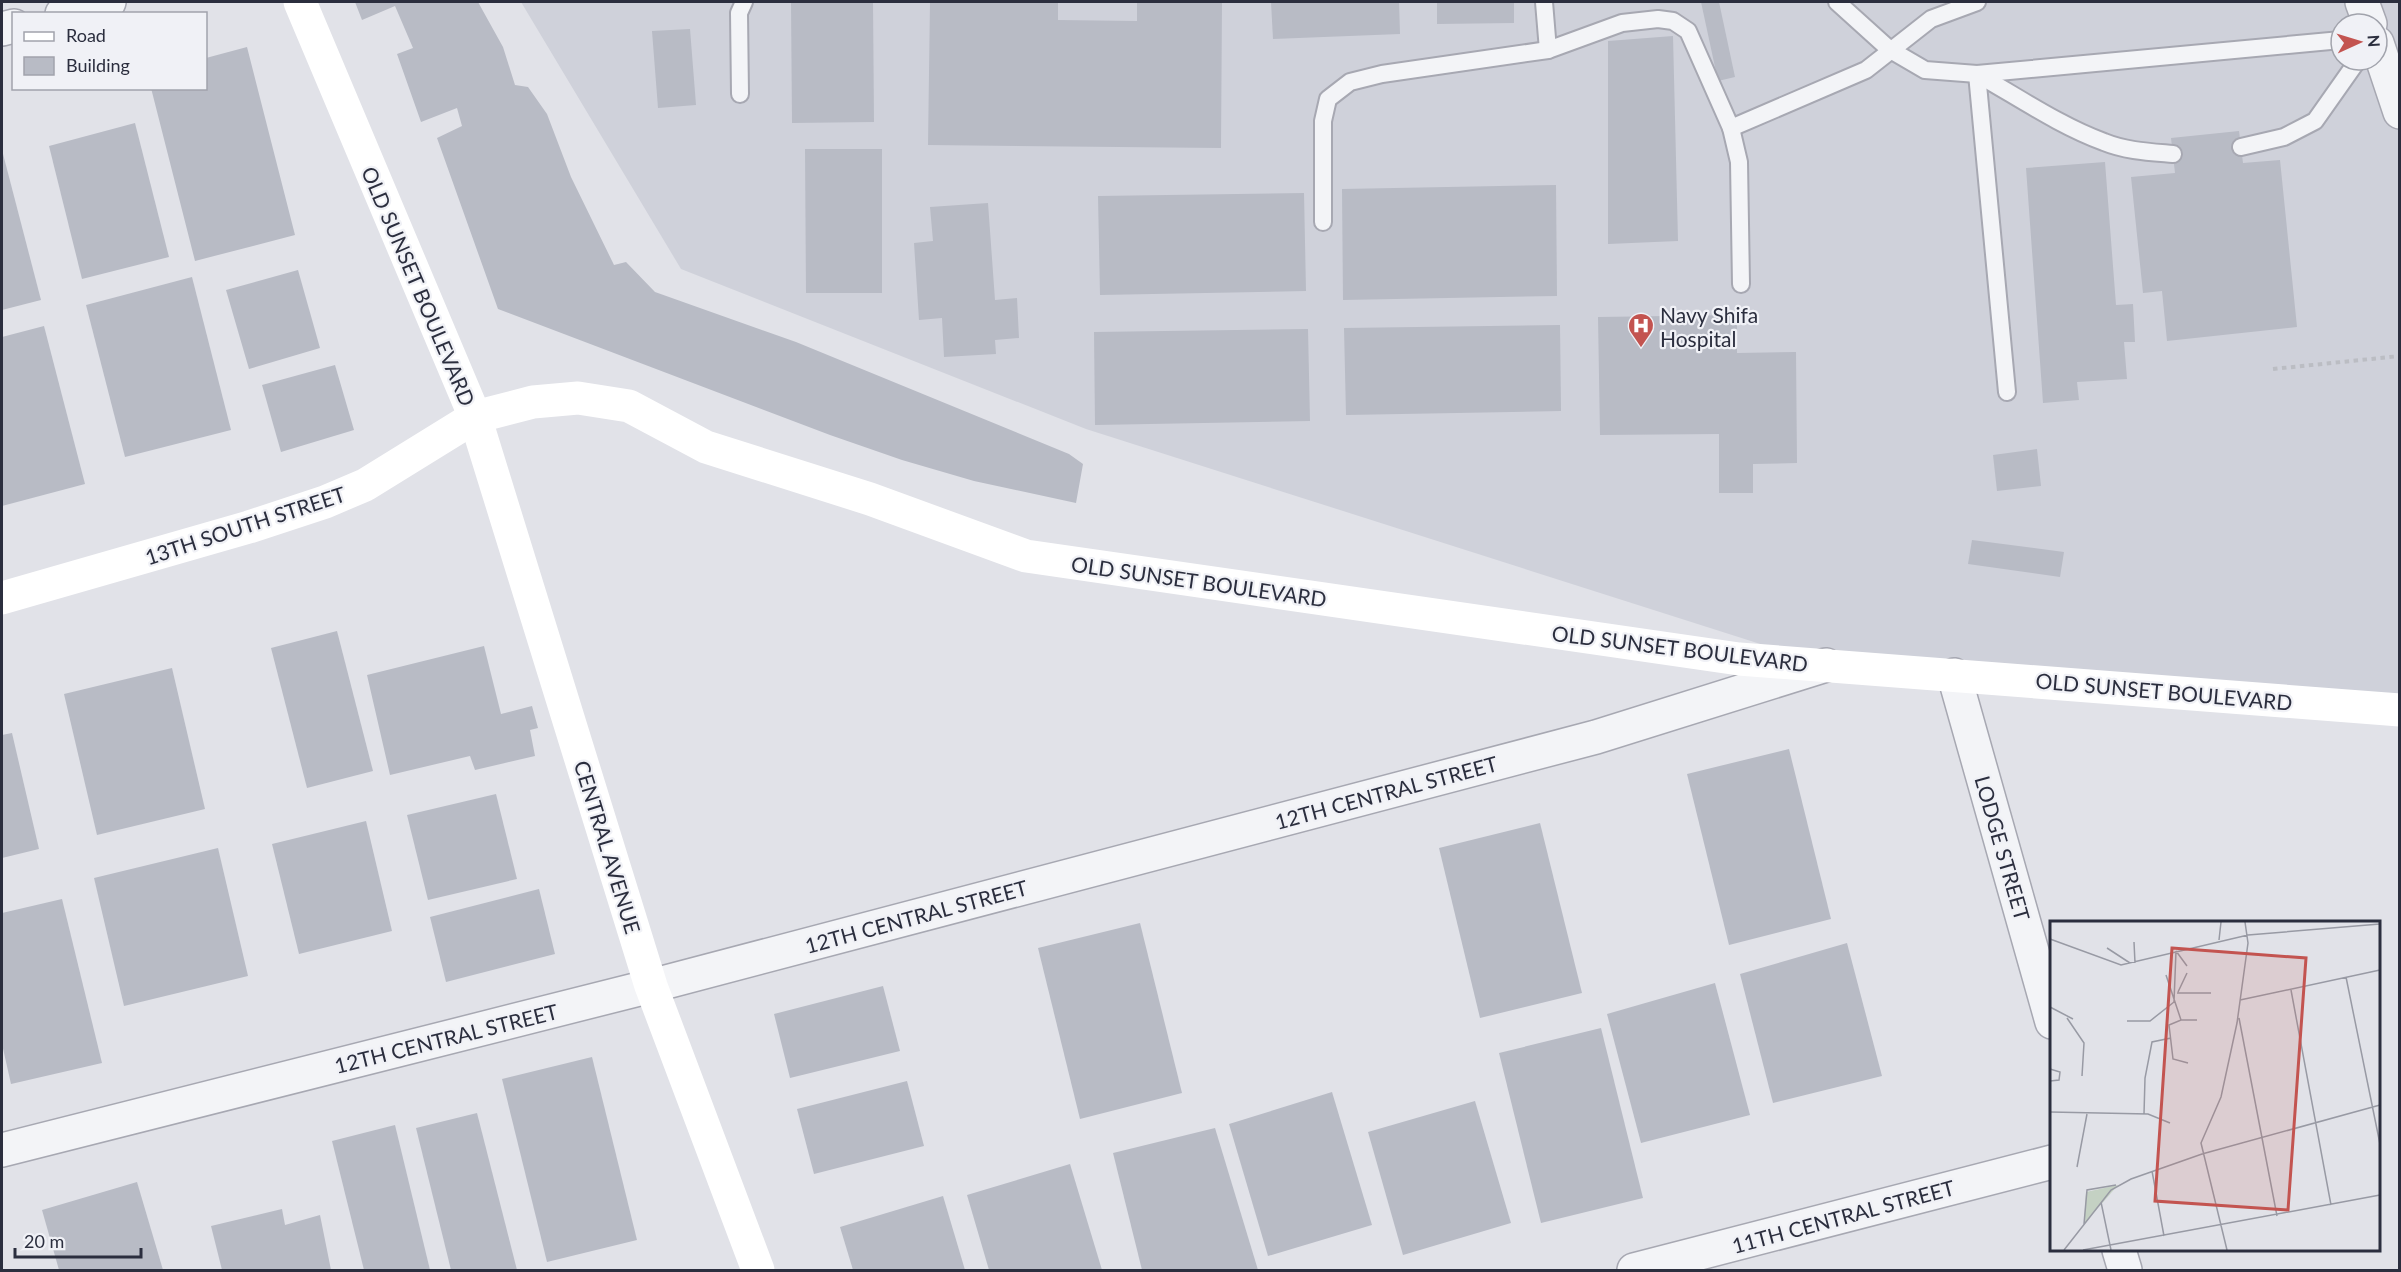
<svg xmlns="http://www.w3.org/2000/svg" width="2401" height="1272" viewBox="0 0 2401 1272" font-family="Lato,sans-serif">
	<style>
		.built { fill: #cfd1da; fill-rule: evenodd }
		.building { fill: #b8bbc5 }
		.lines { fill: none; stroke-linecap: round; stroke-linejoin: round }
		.lane-casing { stroke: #a7a8b2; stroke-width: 20 }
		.street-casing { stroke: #a7a8b2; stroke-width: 36 }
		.path { stroke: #bbbdc3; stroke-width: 4; stroke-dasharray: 4.5 4.5; stroke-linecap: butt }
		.lane { stroke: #f3f4f7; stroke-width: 16 }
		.street { stroke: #f3f4f7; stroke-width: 33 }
		.secondary { stroke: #fff; stroke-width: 33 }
		.labels { text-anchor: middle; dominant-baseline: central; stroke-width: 4.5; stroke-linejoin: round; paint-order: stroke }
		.street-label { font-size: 21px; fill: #2b2e3e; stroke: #f0f1f6 }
		.poi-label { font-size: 21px; fill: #2b2e3e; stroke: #f0f1f6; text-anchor: start }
		.inset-road { fill: none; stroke: #989aa4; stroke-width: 1.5 }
		.view { fill: #c35450; fill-opacity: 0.15; stroke: #c35450; stroke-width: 3 }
		.inset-edge { fill: none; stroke: #2b2e3e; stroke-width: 3 }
	</style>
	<rect width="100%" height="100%" fill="#e1e2e8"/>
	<path class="built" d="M 521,2 L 2399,2 L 2399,703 L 1826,665 L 1086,429 L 681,269 ZM 2341,24 L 2377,24 L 2377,60 L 2341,60 Z"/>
	<g class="building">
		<path d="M 355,2 L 478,2 L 503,47 L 515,85 L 528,87 L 547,114 L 571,177 L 614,265 L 626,262 L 655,292 L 796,342 L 1069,454 L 1083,464 L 1076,503 L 974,481 L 902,460 L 830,435 L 498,309 L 437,138 L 462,126 L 457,108 L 421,122 L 397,54 L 413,48 L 395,6 L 362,20 Z"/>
		<path d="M 791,2 L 873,2 L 874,122 L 792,123 Z"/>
		<path d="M 930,2 L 1058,2 L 1058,20 L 1137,21 L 1137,2 L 1222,2 L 1221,148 L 928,145 Z"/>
		<path d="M 1271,2 L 1399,2 L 1400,34 L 1273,39 Z"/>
		<path d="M 1437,2 L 1514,2 L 1514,23 L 1437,24 Z"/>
		<path d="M 1701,2 L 1719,2 L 1735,77 L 1718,81 Z"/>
		<path d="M 690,29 L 696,105 L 658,108 L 652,31 Z"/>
		<path d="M 1673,36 L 1678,241 L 1608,244 L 1608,41 Z"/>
		<path d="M 247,47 L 295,235 L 195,261 L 151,88 L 206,88 L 206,58 Z"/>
		<path d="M 135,123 L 169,257 L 82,279 L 49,146 Z"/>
		<path d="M 2239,131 L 2243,163 L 2280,160 L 2297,327 L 2167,341 L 2162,291 L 2143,293 L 2131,177 L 2175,173 L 2171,138 Z"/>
		<path d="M 805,149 L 882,149 L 882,293 L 806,293 Z"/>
		<path d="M 2,150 L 41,300 L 2,310 Z"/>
		<path d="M 2105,162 L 2116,305 L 2133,304 L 2135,342 L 2124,342 L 2127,379 L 2077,382 L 2079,400 L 2043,403 L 2026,168 Z"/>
		<path d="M 1556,185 L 1557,296 L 1343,300 L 1342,189 Z"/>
		<path d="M 1304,193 L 1306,291 L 1100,295 L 1098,196 Z"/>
		<path d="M 988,203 L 995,300 L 1017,298 L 1019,338 L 995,340 L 996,354 L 944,357 L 942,318 L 919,320 L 914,243 L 933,241 L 930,207 Z"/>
		<path d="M 298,270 L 320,348 L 249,369 L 226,290 Z"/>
		<path d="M 192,277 L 231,430 L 125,457 L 86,305 Z"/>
		<path d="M 1737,315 L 1737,353 L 1796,352 L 1797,463 L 1753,464 L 1753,493 L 1719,493 L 1719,434 L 1600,435 L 1598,317 Z"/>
		<path d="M 1560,325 L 1561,411 L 1346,415 L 1344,328 Z"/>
		<path d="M 44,326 L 85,484 L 2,506 L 2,337 Z"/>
		<path d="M 1308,329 L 1310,421 L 1095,425 L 1094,332 Z"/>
		<path d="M 335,365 L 354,430 L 281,452 L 262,385 Z"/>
		<path d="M 2037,449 L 2041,486 L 1997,491 L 1993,455 Z"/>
		<path d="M 1972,540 L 2064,552 L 2060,577 L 1968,564 Z"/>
		<path d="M 337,631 L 373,771 L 307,788 L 271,648 Z"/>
		<path d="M 484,646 L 501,714 L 532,706 L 538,728 L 530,730 L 535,756 L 475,770 L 470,756 L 390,775 L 367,675 Z"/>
		<path d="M 172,668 L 205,809 L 97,835 L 64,694 Z"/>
		<path d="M 12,733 L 39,849 L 2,858 L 2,735 Z"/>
		<path d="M 1789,749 L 1831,919 L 1729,945 L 1687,774 Z"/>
		<path d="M 496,794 L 517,879 L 428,900 L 407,815 Z"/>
		<path d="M 366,821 L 392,931 L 299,954 L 272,844 Z"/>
		<path d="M 1540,823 L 1582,993 L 1480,1018 L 1439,848 Z"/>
		<path d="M 218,848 L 248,976 L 124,1006 L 94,878 Z"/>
		<path d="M 539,889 L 555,954 L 446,982 L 430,917 Z"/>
		<path d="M 62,899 L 102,1063 L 11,1084 L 2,1044 L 2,913 Z"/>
		<path d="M 1140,923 L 1182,1093 L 1080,1119 L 1038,948 Z"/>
		<path d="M 1847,943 L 1882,1076 L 1773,1103 L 1740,974 Z"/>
		<path d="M 1715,983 L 1750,1115 L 1641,1143 L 1607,1014 Z"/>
		<path d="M 883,986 L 900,1051 L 790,1078 L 774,1014 Z"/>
		<path d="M 1601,1028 L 1643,1198 L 1541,1223 L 1499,1053 Z"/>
		<path d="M 592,1057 L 637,1240 L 547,1262 L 502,1079 Z"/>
		<path d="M 907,1081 L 924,1146 L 814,1174 L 797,1109 Z"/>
		<path d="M 1332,1092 L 1372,1225 L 1268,1256 L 1229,1124 Z"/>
		<path d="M 1475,1101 L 1511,1223 L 1403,1255 L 1368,1132 Z"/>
		<path d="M 477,1113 L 517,1270 L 451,1270 L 416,1128 Z"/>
		<path d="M 395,1125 L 430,1270 L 364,1270 L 332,1141 Z"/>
		<path d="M 1215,1128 L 1258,1270 L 1142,1270 L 1113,1153 Z"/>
		<path d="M 1070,1164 L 1102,1270 L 989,1270 L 967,1195 Z"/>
		<path d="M 137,1182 L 163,1270 L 59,1270 L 42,1210 Z"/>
		<path d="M 943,1196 L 965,1270 L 853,1270 L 840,1227 Z"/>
		<path d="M 282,1209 L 285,1225 L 320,1215 L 331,1270 L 222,1270 L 211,1226 Z"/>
	</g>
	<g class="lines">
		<defs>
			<g id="lane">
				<path d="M 1544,2 L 1548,50"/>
				<path d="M 1837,2 L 1889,49 L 1925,70 L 1977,74 L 2341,40"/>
				<path d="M 1977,74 L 2007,392"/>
				<path d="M 1977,74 C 2018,97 2060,126 2104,142 C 2126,151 2150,152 2173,154"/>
				<path d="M 740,94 L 739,13 L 744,2"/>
				<path d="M 1731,128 L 1866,70 L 1931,19 L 1977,2"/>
				<path d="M 2241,147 L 2284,137 L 2315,121 L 2358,60"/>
				<path d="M 1323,222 L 1323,121 L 1328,99 L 1350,82 L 1382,74 L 1548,50 L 1622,23 L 1658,19 L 1673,21 L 1688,31 L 1731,128 L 1739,162 L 1741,284"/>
			</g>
			<g id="street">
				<path d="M 2362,2 L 2370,24"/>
				<path d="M 62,14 L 109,2"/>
				<path d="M 2,29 L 14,26"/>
				<path d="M 2377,43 L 2400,112"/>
				<path d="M 1954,675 L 2052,1022"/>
				<path d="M 2,1150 L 651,986 L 1596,737 L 1826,665"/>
				<path d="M 2119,1250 L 2125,1270"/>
				<path d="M 1634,1270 L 2052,1162"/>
			</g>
		</defs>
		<use href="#lane" class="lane-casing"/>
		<use href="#street" class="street-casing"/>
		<path class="path" d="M 2273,369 L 2400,356"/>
		<use href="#lane" class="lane"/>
		<use href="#street" class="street"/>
		<g class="secondary">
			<path d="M 300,2 L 475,417 L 651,986 L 758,1270"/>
			<path d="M 2,598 L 249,527 L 325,502 L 365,485 L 475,417 L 533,402 L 578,398 L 629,406 L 706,447 L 870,499 L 1026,556 L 1739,659 L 2400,710"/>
		</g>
	</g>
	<defs>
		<symbol id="hospital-pin" viewBox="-11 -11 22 30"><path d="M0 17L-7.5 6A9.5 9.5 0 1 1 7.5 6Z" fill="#c35450" stroke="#f0f1f6"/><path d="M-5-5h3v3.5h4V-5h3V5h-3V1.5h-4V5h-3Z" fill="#fff"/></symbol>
	</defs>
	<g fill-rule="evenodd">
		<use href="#hospital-pin" x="1626" y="311" width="30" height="40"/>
	</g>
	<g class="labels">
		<g class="street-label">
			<text transform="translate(419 286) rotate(67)">OLD SUNSET BOULEVARD</text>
			<text transform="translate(245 525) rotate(-18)">13TH SOUTH STREET</text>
			<text transform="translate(1199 581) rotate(8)">OLD SUNSET BOULEVARD</text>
			<text transform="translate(1680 648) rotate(7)">OLD SUNSET BOULEVARD</text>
			<text transform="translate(2164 691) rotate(5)">OLD SUNSET BOULEVARD</text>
			<text transform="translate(1386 792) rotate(-15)">12TH CENTRAL STREET</text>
			<text transform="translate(608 847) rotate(73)">CENTRAL AVENUE</text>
			<text transform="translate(2003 848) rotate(74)">LODGE STREET</text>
			<text transform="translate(916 916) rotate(-15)">12TH CENTRAL STREET</text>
			<text transform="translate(446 1038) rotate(-14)">12TH CENTRAL STREET</text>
			<text transform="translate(1843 1216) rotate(-15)">11TH CENTRAL STREET</text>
		</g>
		<g class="poi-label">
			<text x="1660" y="314">Navy Shifa<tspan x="1660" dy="24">Hospital</tspan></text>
		</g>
	</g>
	<g transform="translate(2050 921)">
		<rect width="330" height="330" fill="#e1e2e8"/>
		<path d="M 68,264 L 34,303 L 36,271 Z" fill="#c4d1c3"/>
		<path class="inset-road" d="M 0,18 L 71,44 L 198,14 L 330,3M 169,19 L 171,1M 84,21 L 85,42M 57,27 L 80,42M 126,30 L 137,45M 116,54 L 131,99M 296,56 L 330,223M 241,69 L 281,284M 128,71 L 137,52M 127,72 L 161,72M 190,79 L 330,49M 0,86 L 23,98M 17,97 L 34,122 L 32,155M 189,97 L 227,295M 77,100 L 100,100 L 124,81 L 126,30M 138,142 L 123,138 L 119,104 L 131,99 L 147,99M 0,148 L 10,151 L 9,159 L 0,160M 0,191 L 98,193 L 120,202M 94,193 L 95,157 L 102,121 L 121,117M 27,246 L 37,193M 102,250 L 114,315M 51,281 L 61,329M 34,303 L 37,269 L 66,264M 14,329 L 61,269 L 81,258 L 152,233 L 330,184M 33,329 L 330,274M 177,329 L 151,222 L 171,176 L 187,102 L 198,22 L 195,1"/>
		<path class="view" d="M 122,27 L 256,37 L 238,289 L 105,280 Z"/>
		<rect width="330" height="330" class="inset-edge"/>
	</g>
	<rect width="2401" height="1272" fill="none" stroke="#2b2e3e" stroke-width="6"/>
	<rect x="12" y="12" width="195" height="78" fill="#f0f1f6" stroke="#a1a3ac" stroke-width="1.5"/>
	<rect x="24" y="32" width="30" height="9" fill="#ffffff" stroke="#a1a3ac" stroke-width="1.5"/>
	<text x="66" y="42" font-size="18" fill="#2b2e3e">Road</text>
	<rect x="24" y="57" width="30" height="18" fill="#b8bbc5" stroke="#a1a3ac" stroke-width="1.5"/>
	<text x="66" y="72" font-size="18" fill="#2b2e3e">Building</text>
	<g transform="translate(2359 42) rotate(86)"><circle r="28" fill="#f0f1f6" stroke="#a1a3ac" stroke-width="1.5"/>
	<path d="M0-4.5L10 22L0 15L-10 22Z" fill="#c35450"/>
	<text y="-9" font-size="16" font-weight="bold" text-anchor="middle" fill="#2b2e3e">N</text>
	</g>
	<path d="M15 1248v9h126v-9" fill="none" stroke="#2b2e3e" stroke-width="3"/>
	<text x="24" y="1248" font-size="18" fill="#2b2e3e" stroke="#f0f1f6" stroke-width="4.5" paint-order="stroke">20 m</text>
</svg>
